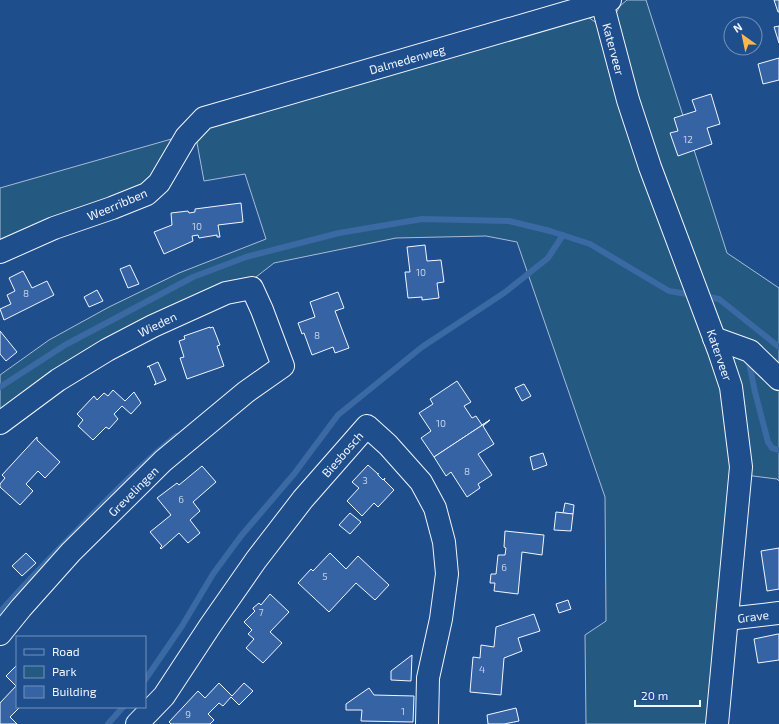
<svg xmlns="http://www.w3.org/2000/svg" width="779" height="724" viewBox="0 0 779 724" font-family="'Exo 2',sans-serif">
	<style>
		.green { fill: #245a82; stroke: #a8bbd7 }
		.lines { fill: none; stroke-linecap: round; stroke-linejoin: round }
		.stream { stroke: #3b69a3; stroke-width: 6 }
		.building { fill: #3563a3; stroke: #f2f6ff }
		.minor-casing { stroke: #f2f6ff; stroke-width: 24 }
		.minor { stroke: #1f4e8c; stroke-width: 22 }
		.labels { text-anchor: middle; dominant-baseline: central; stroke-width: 3; stroke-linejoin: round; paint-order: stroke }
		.number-label { font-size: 10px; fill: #c3d1e8 }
		.street-label { font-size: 12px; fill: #f2f6ff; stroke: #1f4e8c }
	</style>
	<rect width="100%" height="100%" fill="#1f4e8c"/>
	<g class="green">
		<path d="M 627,0 L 646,0 L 727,253 L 779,288 L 779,481 L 777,479 L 745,475 L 614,17 L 620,6 Z"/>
		<path d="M 588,17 L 598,24 L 720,364 L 735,455 L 712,724 L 586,724 L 585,635 L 606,621 L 605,497 L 517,242 L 486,236 L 396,238 L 274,263 L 256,277 L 198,299 L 0,415 L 0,375 L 49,340 L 109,307 L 179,273 L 266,239 L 245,174 L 204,181 L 195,132 L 201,127 Z"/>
		<path d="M 175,138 L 144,187 L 0,245 L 0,188 Z"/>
	</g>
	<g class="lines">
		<g class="stream">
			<path d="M 704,296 L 719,299 L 779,347"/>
			<path d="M 748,358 L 755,392 L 768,442 L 772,448 L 779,450"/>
			<path d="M 0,387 L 65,345 L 193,277 L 246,257 L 339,233 L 422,219 L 509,221 L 550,231 L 590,244 L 669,291 L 693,295"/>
			<path d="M 0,612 C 28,580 58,550 88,519 C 116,490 145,461 176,436"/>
			<path d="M 145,680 L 182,626 L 213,574 L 241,536 L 294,474 L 338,415 L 422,347 L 504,293 L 548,258 L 563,235"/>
			<path d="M 108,724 L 123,707"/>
		</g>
	</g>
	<g class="building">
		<path d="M 774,0 L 779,0 L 779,12 L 778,12 Z"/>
		<path d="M 779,26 L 779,43 L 774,27 Z"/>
		<path d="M 779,58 L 779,80 L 763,84 L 758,64 Z"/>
		<path d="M 711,94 L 720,124 L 707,128 L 712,144 L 678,156 L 670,133 L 678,131 L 674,118 L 696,111 L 692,100 Z"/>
		<path d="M 241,203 L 243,222 L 218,225 L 220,237 L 217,237 L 217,235 L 199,238 L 198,235 L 192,236 L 193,241 L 164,254 L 154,232 L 172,225 L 171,213 L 188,211 L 189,213 L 195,212 L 195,209 Z"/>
		<path d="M 425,245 L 427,261 L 441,260 L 444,282 L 437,283 L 439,298 L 422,300 L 422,297 L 408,298 L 405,272 L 410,272 L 407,247 Z"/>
		<path d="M 130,265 L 139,284 L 128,288 L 120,269 Z"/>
		<path d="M 23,271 L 32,288 L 47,281 L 54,295 L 4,320 L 0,309 L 11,304 L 7,295 L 15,291 L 9,278 Z"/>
		<path d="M 97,290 L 103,301 L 89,307 L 84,297 Z"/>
		<path d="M 338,292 L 344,308 L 335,311 L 349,348 L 335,353 L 333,347 L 312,355 L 304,333 L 302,334 L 298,323 L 315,317 L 310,302 Z"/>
		<path d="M 210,327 L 210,328 L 213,327 L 220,345 L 217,346 L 224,366 L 187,379 L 180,358 L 184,357 L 179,341 L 185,339 L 184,336 Z"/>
		<path d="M 0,331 L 17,352 L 6,361 L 0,354 Z"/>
		<path d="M 158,362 L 166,380 L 154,385 L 156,383 L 149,366 L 147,367 Z"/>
		<path d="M 457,381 L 471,402 L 464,406 L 472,418 L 476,416 L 482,425 L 490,420 L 434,457 L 421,438 L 431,431 L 419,413 L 433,404 L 430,399 Z"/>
		<path d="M 524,384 L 531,396 L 522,401 L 515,388 Z"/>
		<path d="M 113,390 L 125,401 L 134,392 L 141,403 L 131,414 L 122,406 L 114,414 L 118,419 L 109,429 L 106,427 L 93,440 L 78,426 L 83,420 L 77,414 L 94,396 L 97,400 L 104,393 L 108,396 Z"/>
		<path d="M 490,420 L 483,426 L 494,444 L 478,454 L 492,475 L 478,484 L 480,488 L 467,497 L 451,472 L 446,476 L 434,457 Z"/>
		<path d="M 37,437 L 37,440 L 60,462 L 45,478 L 38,471 L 26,484 L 33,491 L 20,505 L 0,487 L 0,484 L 5,478 L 2,475 Z"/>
		<path d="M 543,453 L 547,465 L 533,470 L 530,457 Z"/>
		<path d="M 368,465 L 378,474 L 378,473 L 378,475 L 383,480 L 385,478 L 384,480 L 394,490 L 378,507 L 374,503 L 362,516 L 347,501 L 359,488 L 352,482 Z"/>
		<path d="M 202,466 L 216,482 L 193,502 L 200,511 L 190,520 L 200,533 L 188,543 L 179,533 L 161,549 L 160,548 L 162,546 L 150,532 L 171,515 L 157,498 L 177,483 L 179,485 Z"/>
		<path d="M 565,503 L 574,505 L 573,514 L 563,513 Z"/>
		<path d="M 556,512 L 573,514 L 571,531 L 554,530 Z"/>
		<path d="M 350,513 L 361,522 L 350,534 L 339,525 Z"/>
		<path d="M 505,531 L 544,535 L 542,555 L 522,552 L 518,594 L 494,591 L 495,583 L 490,583 L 491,574 L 496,574 L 498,555 L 505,555 L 506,548 L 504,547 Z"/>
		<path d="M 779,548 L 779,589 L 767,591 L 761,551 Z"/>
		<path d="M 26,553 L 36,563 L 22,576 L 12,566 Z"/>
		<path d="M 330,553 L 346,569 L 358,556 L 389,585 L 375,600 L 356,583 L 329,612 L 298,583 L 311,569 L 313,571 Z"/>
		<path d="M 270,594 L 289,612 L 270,632 L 282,643 L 263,663 L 246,648 L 254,639 L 248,634 L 252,630 L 244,622 L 255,611 L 253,609 L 253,608 L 259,603 L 261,605 Z"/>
		<path d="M 568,600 L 571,609 L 559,613 L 556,604 Z"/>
		<path d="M 534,614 L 540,631 L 518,638 L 522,651 L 504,658 L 501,695 L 470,692 L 473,657 L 480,658 L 481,645 L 494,647 L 496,627 Z"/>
		<path d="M 778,634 L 779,634 L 779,660 L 758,663 L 754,639 Z"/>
		<path d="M 412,655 L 411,681 L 391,680 L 391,671 Z"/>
		<path d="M 17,665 L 17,707 L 20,707 L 10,717 L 17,724 L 0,724 L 0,703 L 16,686 L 6,676 Z"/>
		<path d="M 219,683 L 232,696 L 244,683 L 253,691 L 239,705 L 231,697 L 223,706 L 219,703 L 208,714 L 214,720 L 210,724 L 171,724 L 169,722 L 198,691 L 205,698 Z"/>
		<path d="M 369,688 L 374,695 L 414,696 L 413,722 L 361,721 L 362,710 L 346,710 L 346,704 Z"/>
		<path d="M 516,708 L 519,721 L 504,724 L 488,724 L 487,715 Z"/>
	</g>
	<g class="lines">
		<defs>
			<g id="minor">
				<path d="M 602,2 L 628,100 L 650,167 L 719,351 L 731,387 L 741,467 L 717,724"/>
				<path d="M 0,252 L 54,228 L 112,208 L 147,194 L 159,183 L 186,137 L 204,118 L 610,0"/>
				<path d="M 714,338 L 750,351 L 779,379"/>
				<path d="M 0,423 L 58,380 L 107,350 L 153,326 L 226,293 L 252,288 L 262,310 L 283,366 L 246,392 L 163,461 L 71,552 L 21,608 L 0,634"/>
				<path d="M 727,619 L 779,613"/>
				<path d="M 137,724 L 164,696 L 210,626 L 256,560 L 303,499 L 367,426 L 388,445 L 421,482 L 435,508 L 444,542 L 447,574 L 441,619 L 428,678 L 427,724"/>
			</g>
		</defs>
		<use href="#minor" class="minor-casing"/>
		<use href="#minor" class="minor"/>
	</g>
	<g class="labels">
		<g class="number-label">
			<text x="688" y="139">12</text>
			<text x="197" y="226">10</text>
			<text x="421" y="272">10</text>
			<text x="26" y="293">8</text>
			<text x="317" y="335">8</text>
			<text x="441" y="423">10</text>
			<text x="467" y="471">8</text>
			<text x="365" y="480">3</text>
			<text x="181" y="499">6</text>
			<text x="504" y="567">6</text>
			<text x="325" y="576">5</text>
			<text x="261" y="612">7</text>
			<text x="482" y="669">4</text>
			<text x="403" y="711">1</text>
			<text x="188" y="714">9</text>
		</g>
		<g class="street-label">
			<text transform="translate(614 49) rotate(75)">Katerveer</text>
			<text transform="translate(407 59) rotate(-16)">Dalmedenweg</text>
			<text transform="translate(117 204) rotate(-23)">Weerribben</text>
			<text transform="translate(157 324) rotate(-26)">Wieden</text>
			<text transform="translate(720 355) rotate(71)">Katerveer</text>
			<text transform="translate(342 454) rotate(-49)">Biesbosch</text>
			<text transform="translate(133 491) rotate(-45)">Grevelingen</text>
			<text transform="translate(753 616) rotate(-7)">Grave</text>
		</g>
	</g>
	<rect x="16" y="636" width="130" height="72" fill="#1f4e8c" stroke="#7391ba"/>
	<rect x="24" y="649" width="20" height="6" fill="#1f4e8c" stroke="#7391ba"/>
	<text x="52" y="656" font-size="12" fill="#f2f6ff">Road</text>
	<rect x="24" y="666" width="20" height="12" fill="#245a82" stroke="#7391ba"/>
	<text x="52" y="676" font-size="12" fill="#f2f6ff">Park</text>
	<rect x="24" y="686" width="20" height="12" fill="#3563a3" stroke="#7391ba"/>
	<text x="52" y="696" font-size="12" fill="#f2f6ff">Building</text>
	<g transform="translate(743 36) rotate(327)"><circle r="19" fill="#1f4e8c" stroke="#7391ba"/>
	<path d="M0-3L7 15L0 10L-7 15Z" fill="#ffb74d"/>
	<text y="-6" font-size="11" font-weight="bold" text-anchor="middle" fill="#f2f6ff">N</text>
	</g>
	<path d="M635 700v6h65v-6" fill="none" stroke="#f2f6ff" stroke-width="2"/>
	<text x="641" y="700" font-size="12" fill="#f2f6ff" stroke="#1f4e8c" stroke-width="3" paint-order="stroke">20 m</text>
</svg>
